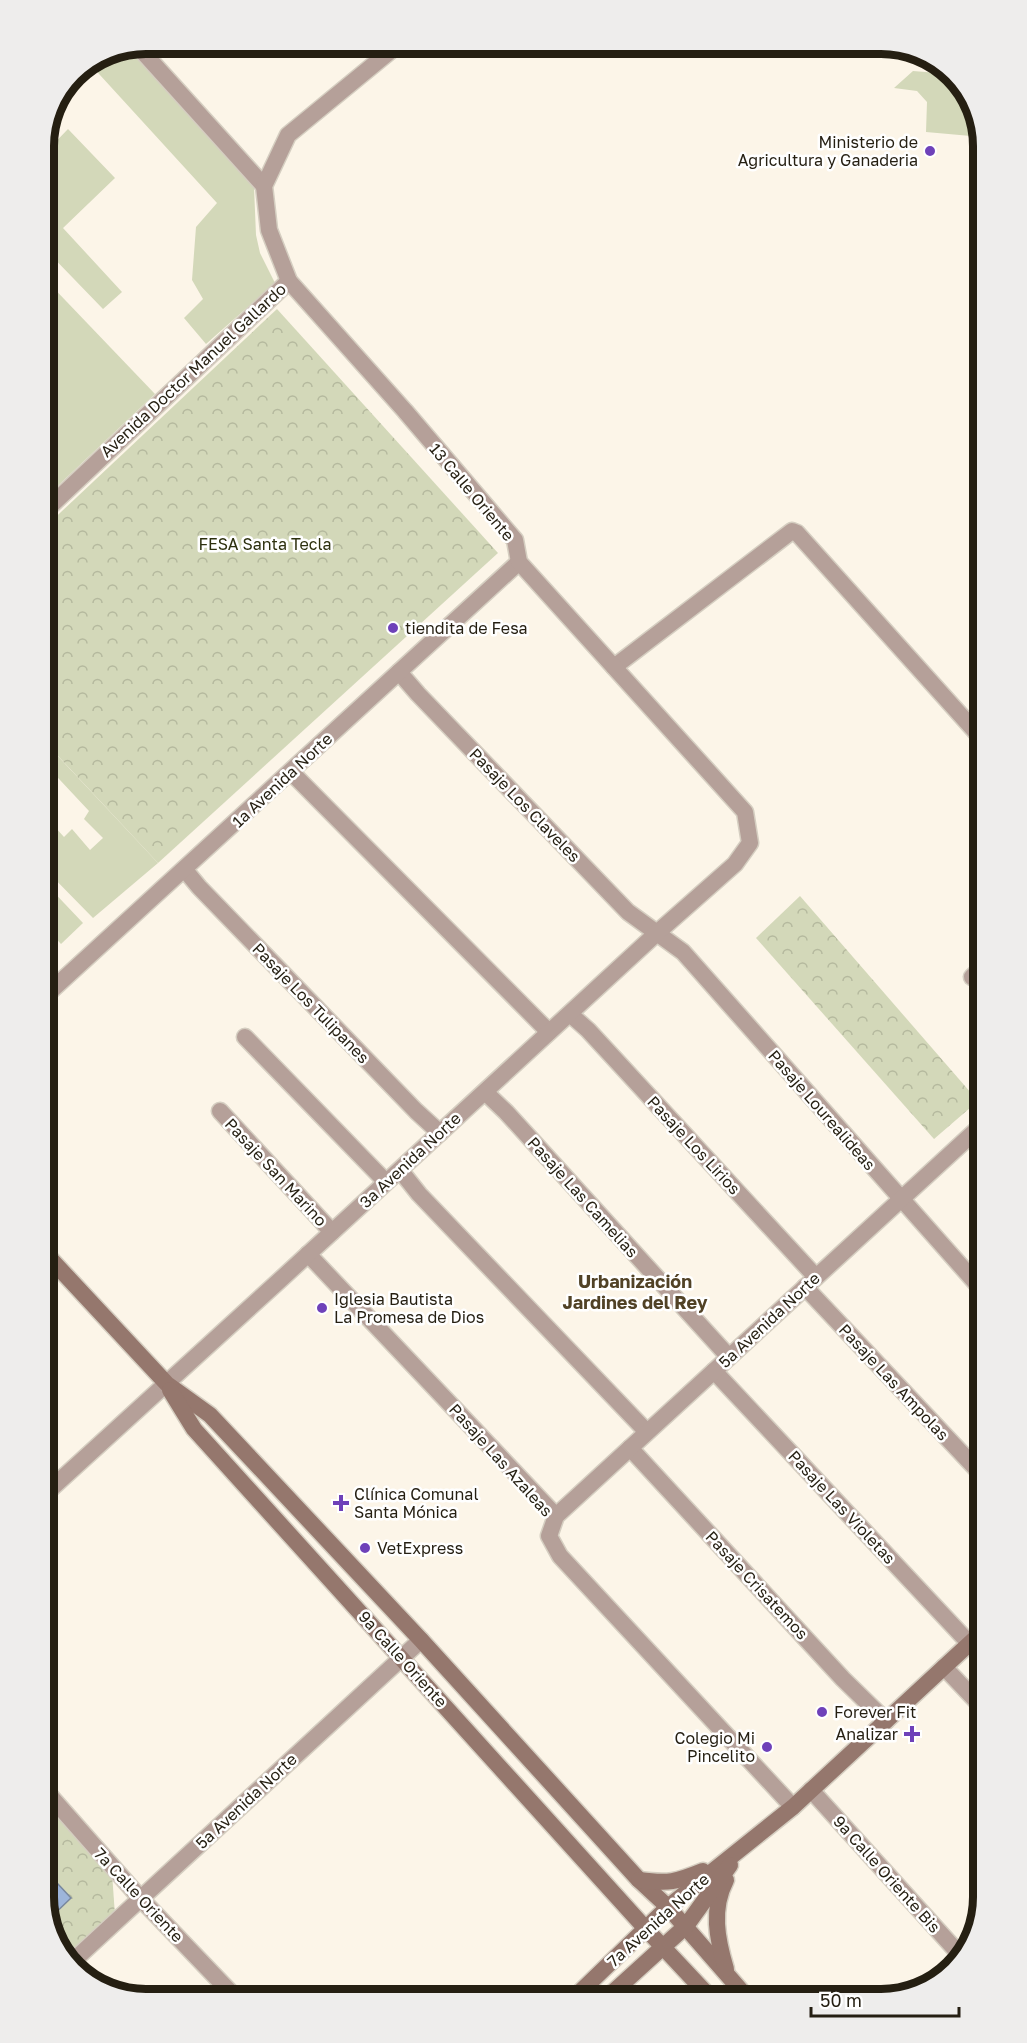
<svg xmlns="http://www.w3.org/2000/svg" width="1027" height="2043" viewBox="0 0 1027 2043" font-family="'Golos Text',sans-serif">
	<style>
		.green { fill: #d3d8b9 }
		.forest { fill: url(#forest-crowns) }
		.water { fill: #9db5da; stroke: #79889e; stroke-width: 1.5 }
		.lines { fill: none; stroke-linecap: round; stroke-linejoin: round }
		.minor-casing { stroke: #d5cec1; stroke-width: 19 }
		.tertiary-casing { stroke: #d5cec1; stroke-width: 19 }
		.secondary-casing { stroke: #d5cec1; stroke-width: 19 }
		.minor { stroke: #b5a099; stroke-width: 16 }
		.tertiary { stroke: #b5a099; stroke-width: 16 }
		.secondary { stroke: #95776d; stroke-width: 16 }
		.poi-dot { fill: #6e41b9; stroke: #fff; stroke-width: 2 }
		.labels { text-anchor: middle; dominant-baseline: central; stroke-width: 5; stroke-linejoin: round; paint-order: stroke }
		.poi-label { font-size: 16px; fill: #251f12; stroke: #fff; text-anchor: start }
		.street-label { font-size: 16px; fill: #251f12; stroke: #fff }
		.park-label { font-size: 16px; fill: #2d300e; stroke: #fff }
		.neighbourhood-label { font-size: 18px; font-weight: bold; fill: #514226; stroke: #fff }
		.rim { fill: none; stroke: #251f12; stroke-width: 8 }
	</style>
	<defs>
		<pattern id="forest-crowns" width="20" height="18" patternUnits="userSpaceOnUse" patternTransform="scale(1.5)"><rect width="20" height="18" fill="#d3d8b9"/><path d="M2 6a3 3 0 1 1 6 0M12 15a3 3 0 1 1 6 0" fill="none" stroke="#b5b99e"/></pattern>
	</defs>
	<rect width="100%" height="100%" fill="#fcf5e8"/>
	<g class="green">
		<path d="M 107,51 L 132,51 L 254,187 L 256,235 L 260,253 L 275,283 L 206,344 L 184,318 L 203,299 L 192,280 L 196,227 L 217,203 L 89,63 Z"/>
		<path d="M 913,71 L 950,74 L 976,107 L 982,137 L 926,132 L 927,102 L 917,91 L 894,88 Z"/>
		<path d="M 68,129 L 115,178 L 63,228 L 122,292 L 103,309 L 44,248 L 44,154 Z"/>
		<path d="M 44,278 L 155,394 L 48,495 L 44,491 Z"/>
		<path d="M 55,753 L 158,863 L 93,918 L 44,868 L 44,815 L 64,837 L 72,829 L 90,850 L 103,838 L 84,819 L 89,811 L 45,764 Z"/>
		<path d="M 46,884 L 83,923 L 61,944 L 44,926 L 44,886 Z"/>
	</g>
	<g class="forest">
		<path d="M 277,309 L 498,553 L 158,863 L 44,741 L 44,528 Z"/>
		<path d="M 800,896 L 978,1101 L 934,1139 L 756,938 Z"/>
		<path d="M 44,1798 L 112,1873 L 115,1915 L 68,1958 L 51,1936 L 44,1897 Z"/>
	</g>
	<path class="water" d="M 44,1869 L 71,1898 L 48,1920 L 44,1897 Z"/>
	<g class="lines">
		<defs>
			<g id="minor">
				<path d="M 142,51 L 264,186"/>
				<path d="M 44,512 L 289,281"/>
				<path d="M 614,667 L 792,531 L 797,533 L 983,740"/>
				<path d="M 399,672 L 418,694 L 628,912 L 683,952 L 983,1291"/>
				<path d="M 291,772 L 549,1032"/>
				<path d="M 185,870 L 199,887 L 416,1111 L 440,1133"/>
				<path d="M 972,977 L 983,967"/>
				<path d="M 570,1014 L 588,1030 L 816,1277"/>
				<path d="M 245,1037 L 386,1182"/>
				<path d="M 485,1092 L 506,1112 L 729,1357"/>
				<path d="M 220,1111 L 332,1232"/>
				<path d="M 400,1170 L 419,1194 L 647,1432"/>
				<path d="M 308,1254 L 556,1516"/>
				<path d="M 805,1287 L 983,1476"/>
				<path d="M 714,1371 L 970,1644"/>
				<path d="M 630,1448 L 843,1679 L 886,1721"/>
				<path d="M 944,1667 L 983,1708"/>
				<path d="M 44,1789 L 141,1899 L 236,1998"/>
				<path d="M 811,1790 L 962,1957"/>
				<path d="M 793,1807 L 560,1556 L 549,1536 L 556,1516 L 983,1124"/>
				<path d="M 72,1962 L 421,1640"/>
			</g>
			<g id="tertiary">
				<path d="M 44,997 L 519,562"/>
				<path d="M 44,1495 L 280,1280 L 658,932 L 735,864 L 750,843 L 745,812 L 519,562 L 515,540 L 405,411 L 289,281 L 269,230 L 264,186 L 288,135 L 394,48"/>
			</g>
			<g id="secondary">
				<path d="M 44,1252 L 167,1384 L 210,1415 L 421,1640 L 639,1880 L 668,1907 L 744,1994"/>
				<path d="M 170,1390 L 194,1429 L 646,1929 L 707,1994"/>
				<path d="M 639,1880 C 669,1884 676,1882 703,1871"/>
				<path d="M 726,1969 C 717,1939 711,1909 726,1880"/>
				<path d="M 577,1995 L 668,1907 L 793,1807 L 983,1631"/>
				<path d="M 610,1995 L 686,1926 L 730,1865"/>
			</g>
		</defs>
		<use href="#minor" class="minor-casing"/>
		<use href="#tertiary" class="tertiary-casing"/>
		<use href="#secondary" class="secondary-casing"/>
		<use href="#minor" class="minor"/>
		<use href="#tertiary" class="tertiary"/>
		<use href="#secondary" class="secondary"/>
	</g>
	<g class="poi-dot">
		<circle cx="930" cy="151" r="6"/>
		<circle cx="393" cy="628" r="6"/>
		<circle cx="322" cy="1308" r="6"/>
		<path d="M338 1494h6v6h6v6h-6v6h-6v-6h-6v-6h6z"/>
		<circle cx="365" cy="1548" r="6"/>
		<circle cx="822" cy="1712" r="6"/>
		<path d="M909 1725h6v6h6v6h-6v6h-6v-6h-6v-6h6z"/>
		<circle cx="767" cy="1747" r="6"/>
	</g>
	<g class="labels">
		<g class="poi-label">
			<text x="918" y="142" text-anchor="end">Ministerio de<tspan x="918" dy="18">Agricultura y Ganaderia</tspan></text>
			<text x="405" y="628">tiendita de Fesa</text>
			<text x="334" y="1299">Iglesia Bautista<tspan x="334" dy="18">La Promesa de Dios</tspan></text>
			<text x="354" y="1494">Clínica Comunal<tspan x="354" dy="18">Santa Mónica</tspan></text>
			<text x="377" y="1548">VetExpress</text>
			<text x="834" y="1712">Forever Fit</text>
			<text x="898" y="1734" text-anchor="end">Analizar</text>
			<text x="755" y="1738" text-anchor="end">Colegio Mi<tspan x="755" dy="18">Pincelito</tspan></text>
		</g>
		<g class="street-label">
			<text transform="translate(193 370) rotate(-43)">Avenida Doctor Manuel Gallardo</text>
			<text transform="translate(472 492) rotate(50)">13 Calle Oriente</text>
			<text transform="translate(282 780) rotate(-43)">1a Avenida Norte</text>
			<text transform="translate(525 805) rotate(46)">Pasaje Los Claveles</text>
			<text transform="translate(311 1003) rotate(46)">Pasaje Los Tulipanes</text>
			<text transform="translate(822 1110) rotate(49)">Pasaje Lourealideas</text>
			<text transform="translate(694 1145) rotate(47)">Pasaje Los Lirios</text>
			<text transform="translate(410 1160) rotate(-43)">3a Avenida Norte</text>
			<text transform="translate(276 1172) rotate(47)">Pasaje San Marino</text>
			<text transform="translate(583 1197) rotate(48)">Pasaje Las Camelias</text>
			<text transform="translate(769 1320) rotate(-43)">5a Avenida Norte</text>
			<text transform="translate(894 1382) rotate(47)">Pasaje Las Ampolas</text>
			<text transform="translate(501 1460) rotate(48)">Pasaje Las Azaleas</text>
			<text transform="translate(842 1507) rotate(47)">Pasaje Las Violetas</text>
			<text transform="translate(757 1585) rotate(47)">Pasaje Crisatemos</text>
			<text transform="translate(403 1659) rotate(48)">9a Calle Oriente</text>
			<text transform="translate(246 1801) rotate(-43)">5a Avenida Norte</text>
			<text transform="translate(887 1874) rotate(48)">9a Calle Oriente Bis</text>
			<text transform="translate(139 1895) rotate(47)">7a Calle Oriente</text>
			<text transform="translate(658 1920) rotate(-42)">7a Avenida Norte</text>
		</g>
		<g class="park-label">
			<text x="265" y="544">FESA Santa Tecla</text>
		</g>
		<g class="neighbourhood-label">
			<text x="635" y="1281">Urbanización<tspan x="635" dy="21">Jardines del Rey</tspan></text>
		</g>
	</g>
	<path d="M0 0H1027V2043H0ZM146 54H881A92 92 0 0 1 973 146V1897A92 92 0 0 1 881 1989H146A92 92 0 0 1 54 1897V146A92 92 0 0 1 146 54Z" fill="#eeedec" fill-rule="evenodd"/>
	<path class="rim" d="M146 54H881A92 92 0 0 1 973 146V1897A92 92 0 0 1 881 1989H146A92 92 0 0 1 54 1897V146A92 92 0 0 1 146 54Z"/>
	<path d="M811 2007v9h148v-9" fill="none" stroke="#251f12" stroke-width="3"/>
	<text x="820" y="2007" font-size="18" fill="#251f12" stroke="#ffffff" stroke-width="4.5" paint-order="stroke">50 m</text>
</svg>
